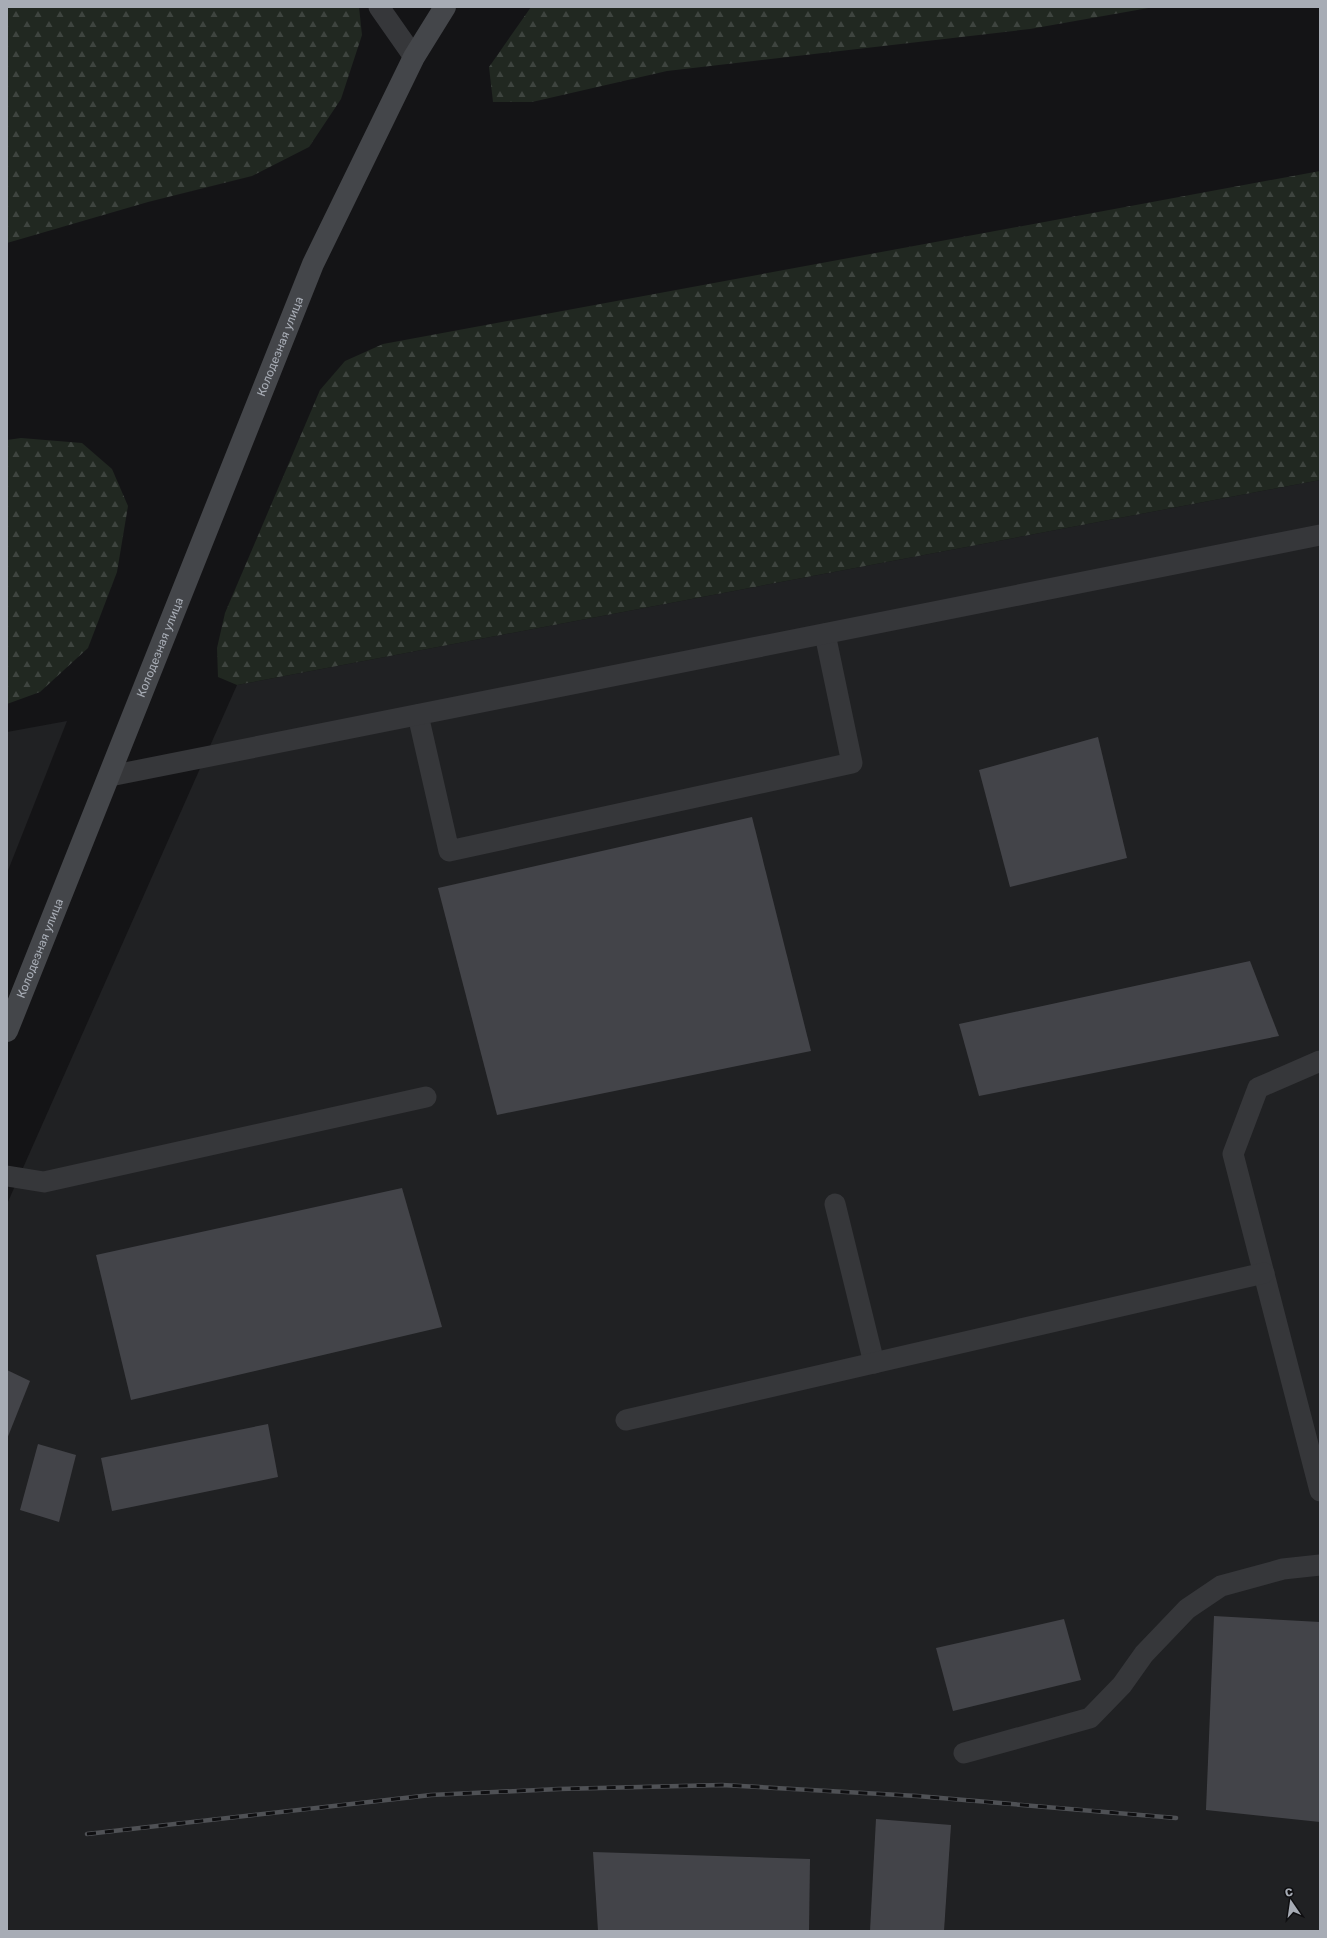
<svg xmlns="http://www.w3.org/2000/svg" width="1327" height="1938" viewBox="0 0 1327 1938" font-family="Rubik,sans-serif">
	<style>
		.built { fill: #202123 }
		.forest { fill: url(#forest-firs) }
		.building { fill: #434449 }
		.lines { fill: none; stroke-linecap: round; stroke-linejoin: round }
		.lane { stroke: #36373a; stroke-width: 21 }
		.secondary { stroke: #44464a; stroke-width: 22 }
		.rail-casing { stroke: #4f5155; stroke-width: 4.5 }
		.rail { stroke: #0f0f11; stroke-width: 3; stroke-dasharray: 9; stroke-linecap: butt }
		.labels { text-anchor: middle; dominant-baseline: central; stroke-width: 4; stroke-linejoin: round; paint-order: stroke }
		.street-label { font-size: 12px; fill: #a7acb5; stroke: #0f0f11 }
	</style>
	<defs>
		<pattern id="forest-firs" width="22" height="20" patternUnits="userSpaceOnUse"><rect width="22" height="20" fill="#212821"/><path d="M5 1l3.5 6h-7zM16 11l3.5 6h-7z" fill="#3e443f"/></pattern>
	</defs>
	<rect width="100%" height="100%" fill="#141416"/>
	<g class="built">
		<path d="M 1320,480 L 1320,1931 L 7,1931 L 7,1204 L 237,685 Z"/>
		<path d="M 67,721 L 7,873 L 7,732 Z"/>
	</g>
	<g class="forest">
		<path d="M 7,7 L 359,7 L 362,35 L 341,99 L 309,147 L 252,176 L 148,202 L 7,243 Z"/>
		<path d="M 531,7 L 1154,7 L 1030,29 L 667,71 L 532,102 L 493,102 L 489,67 Z"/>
		<path d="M 1320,171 L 1320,480 L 237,685 L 218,677 L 217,648 L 225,613 L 320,390 L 345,361 L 383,344 Z"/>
		<path d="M 21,438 L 82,443 L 112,469 L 128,506 L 117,572 L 88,648 L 40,692 L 7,704 L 7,440 Z"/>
	</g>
	<g class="building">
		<path d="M 1098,737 L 1127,858 L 1010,887 L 979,770 Z"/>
		<path d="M 752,817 L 811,1051 L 497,1115 L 438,888 Z"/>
		<path d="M 1250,961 L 1279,1036 L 979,1096 L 959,1024 Z"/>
		<path d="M 402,1188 L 442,1327 L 131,1400 L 96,1255 Z"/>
		<path d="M 7,1370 L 30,1381 L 7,1439 Z"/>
		<path d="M 268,1424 L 278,1477 L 112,1511 L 101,1458 Z"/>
		<path d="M 38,1444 L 76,1455 L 59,1522 L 20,1510 Z"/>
		<path d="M 1214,1616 L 1320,1622 L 1320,1822 L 1206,1810 Z"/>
		<path d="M 1064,1619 L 1081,1680 L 953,1711 L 936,1648 Z"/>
		<path d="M 876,1819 L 951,1825 L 944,1931 L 870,1931 Z"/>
		<path d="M 593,1852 L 810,1859 L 809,1931 L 598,1931 Z"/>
	</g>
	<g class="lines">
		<g class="lane">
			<path d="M 379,7 L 414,57"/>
			<path d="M 418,715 L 449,851 L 852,763 L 825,634"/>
			<path d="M 110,776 L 1320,535"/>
			<path d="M 1320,1061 L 1258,1088 L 1233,1154 L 1320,1491"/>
			<path d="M 7,1176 L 44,1182 L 426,1097"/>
			<path d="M 835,1204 L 874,1363"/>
			<path d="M 626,1420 L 1264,1273"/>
			<path d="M 964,1753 L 1090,1718 L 1122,1685 L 1144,1654 L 1187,1609 L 1221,1586 L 1283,1569 L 1320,1565"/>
		</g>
		<path class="secondary" id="s1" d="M 7,1031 L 313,264 L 414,57 L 445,7"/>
		<defs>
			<path id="rail" d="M 87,1834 L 431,1795 L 559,1789 L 722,1785 L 917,1796 L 1176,1818"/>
		</defs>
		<use href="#rail" class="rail-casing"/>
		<use href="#rail" class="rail"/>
	</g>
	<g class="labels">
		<g class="street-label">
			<text stroke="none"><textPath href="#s1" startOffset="737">Колодезная улица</textPath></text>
			<text stroke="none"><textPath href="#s1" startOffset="413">Колодезная улица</textPath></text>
			<text stroke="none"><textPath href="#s1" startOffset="89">Колодезная улица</textPath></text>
		</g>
	</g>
	<rect width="1327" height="1938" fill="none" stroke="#a7acb5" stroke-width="16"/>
	<g transform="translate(1291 1902) rotate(347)" stroke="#0f0f11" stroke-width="3" paint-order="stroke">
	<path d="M0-3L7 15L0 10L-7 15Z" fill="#a7acb5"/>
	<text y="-6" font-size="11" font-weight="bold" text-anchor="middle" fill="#a7acb5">С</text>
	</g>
</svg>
